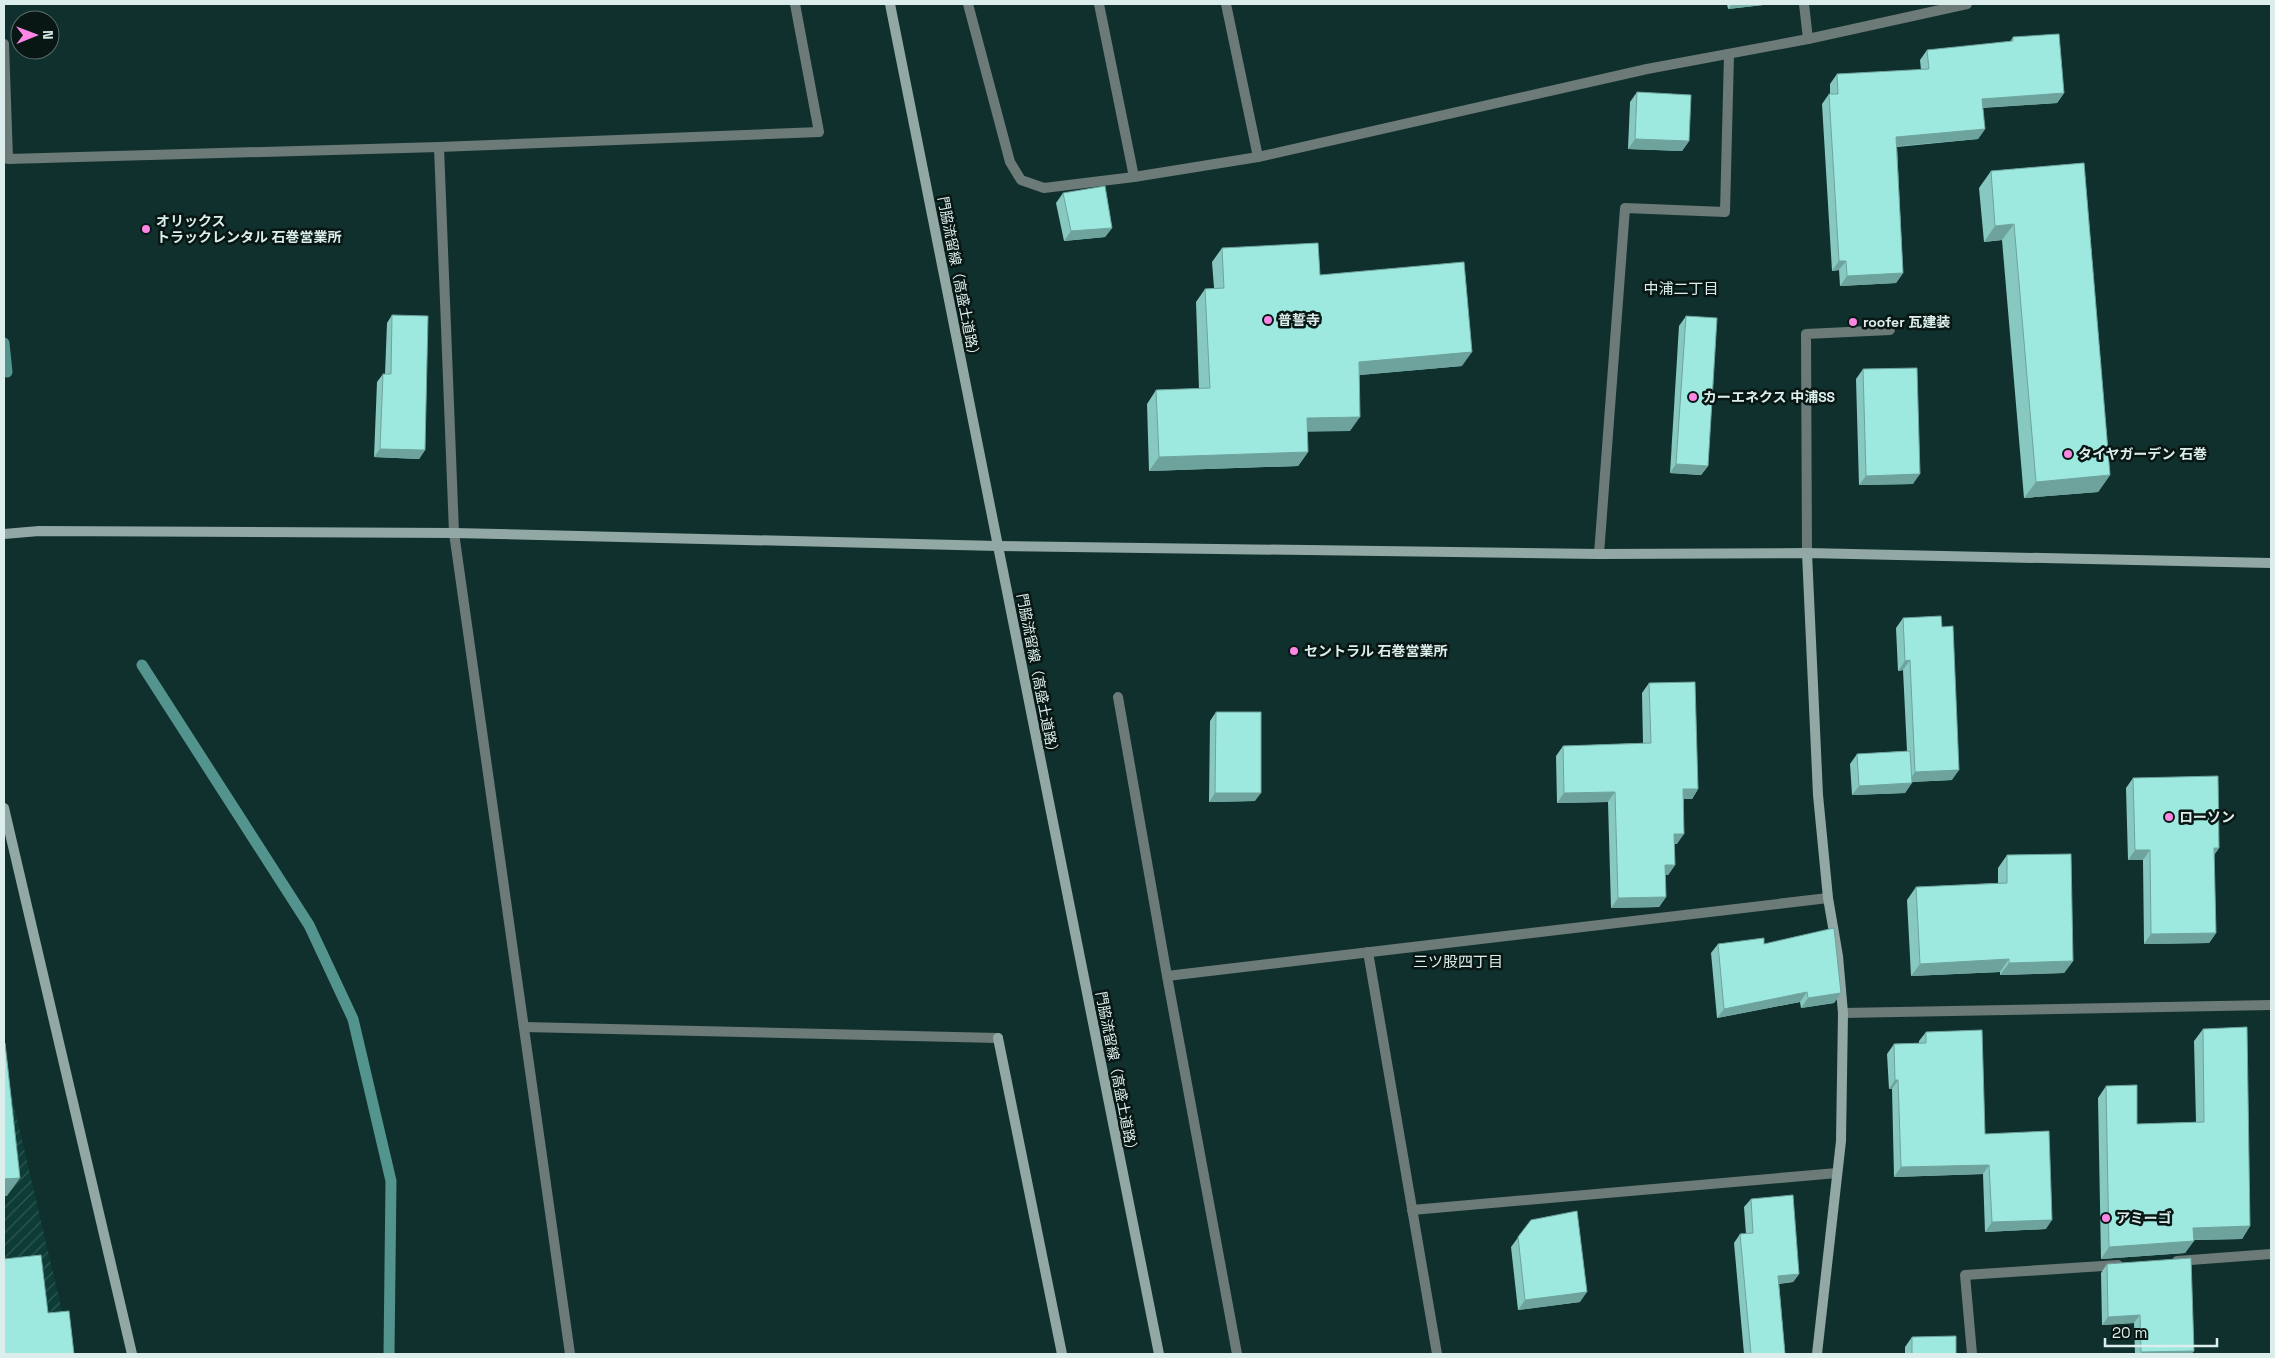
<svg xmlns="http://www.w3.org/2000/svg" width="2275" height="1358" viewBox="0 0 2275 1358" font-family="'Space Grotesk','Noto Sans JP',sans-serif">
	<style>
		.industrial { fill: url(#industrial-furrows) }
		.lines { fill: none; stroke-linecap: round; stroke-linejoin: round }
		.stream { stroke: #54948e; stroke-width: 11 }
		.lane { stroke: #6c7a78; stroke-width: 10 }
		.street { stroke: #6c7a78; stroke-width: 10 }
		.secondary { stroke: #91a8a5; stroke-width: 10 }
		.wall { fill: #87c8c1 }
		.shaded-wall { fill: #6ea39d }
		.building { fill: #9de9e0; stroke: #6ea39d }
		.poi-dot { fill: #fc86e3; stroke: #081614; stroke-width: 2 }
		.labels { text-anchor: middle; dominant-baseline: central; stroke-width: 5; stroke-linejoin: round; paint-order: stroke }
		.poi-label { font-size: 14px; font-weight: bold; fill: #dceeeb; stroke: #081614; text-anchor: start }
		.street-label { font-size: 14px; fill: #dceeeb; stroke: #081614 }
		.neighbourhood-label { font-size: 15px; fill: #dceeeb; stroke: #081614 }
	</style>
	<defs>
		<pattern id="industrial-furrows" width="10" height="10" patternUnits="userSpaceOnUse" patternTransform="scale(1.25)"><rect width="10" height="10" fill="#0d3b36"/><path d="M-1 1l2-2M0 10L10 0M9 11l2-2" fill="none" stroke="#305853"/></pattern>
	</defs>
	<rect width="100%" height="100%" fill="#10302d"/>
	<path class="industrial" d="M 4,1063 L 72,1354 L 4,1354 Z"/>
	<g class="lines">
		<g class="stream">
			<path d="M 4,343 L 7,372"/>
			<path d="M 142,665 L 309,925 L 353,1019 L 391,1181 L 389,1354"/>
		</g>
		<g class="lane">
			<path d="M 1099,4 L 1134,177"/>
			<path d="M 1226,4 L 1258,157"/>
			<path d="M 1807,553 L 1806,334 L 1890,330"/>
			<path d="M 1599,554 L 1625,208 L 1725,212 L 1729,54"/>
		</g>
		<g class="street">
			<path d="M 968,4 L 1010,162 L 1021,180 L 1044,188 L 1134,177 L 1258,157 L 1647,69 L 1808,39 L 1967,4"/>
			<path d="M 1804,4 L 1808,39"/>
			<path d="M 4,44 L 8,159 L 439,147 L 819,132 L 795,4"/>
			<path d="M 439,147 L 454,533 L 570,1354"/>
			<path d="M 1118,697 L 1167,976 L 1237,1354"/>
			<path d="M 1368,952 L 1437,1354"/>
			<path d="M 1167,976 L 1828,898"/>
			<path d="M 1843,1013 L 2271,1005"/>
			<path d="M 524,1027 L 998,1038"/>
			<path d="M 1412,1210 L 1837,1173"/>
			<path d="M 2177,1261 L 2271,1254"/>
			<path d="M 1972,1354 L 1965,1275 L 2118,1265"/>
		</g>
		<g class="secondary">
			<path d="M 890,4 L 1159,1354"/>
			<path d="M 4,534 L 39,531 L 454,533 L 998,546 L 1599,554 L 1807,553 L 2271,563"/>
			<path d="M 1807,553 L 1818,795 L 1828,898 L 1838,956 L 1843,1013 L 1841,1141 L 1817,1354"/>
			<path d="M 4,808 L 132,1354"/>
			<path d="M 998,1038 L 1062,1354"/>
		</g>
	</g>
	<g class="wall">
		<path d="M 1727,4 L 1764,4 L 1763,5 L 1728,9 Z"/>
		<path d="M 2013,37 L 2064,93 L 2057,103 L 1982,108 L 1985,129 L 1978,139 L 1897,147 L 1903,273 L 1896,283 L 1840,286 L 1839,270 L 1832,271 L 1822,104 L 1829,94 L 1830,94 L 1830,84 L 1837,74 L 1921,70 L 1920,60 L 1927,50 L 2010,42 Z"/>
		<path d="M 1637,92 L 1689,141 L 1682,151 L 1628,149 L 1630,102 Z"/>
		<path d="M 2084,163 L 2110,475 L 2098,492 L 2024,498 L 2002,240 L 1984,242 L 1979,188 L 1991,171 Z"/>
		<path d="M 1063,193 L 1112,228 L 1105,237 L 1064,241 L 1056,203 Z"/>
		<path d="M 1222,248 L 1320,275 L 1462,366 L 1359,375 L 1350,431 L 1307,431 L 1308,452 L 1298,466 L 1149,471 L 1147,404 L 1156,390 L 1199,389 L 1196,302 L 1205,289 L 1214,288 L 1212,262 Z"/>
		<path d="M 392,315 L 425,450 L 419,459 L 374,457 L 377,382 L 383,374 L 385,374 L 387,323 Z"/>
		<path d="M 1686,316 L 1708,466 L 1701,475 L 1670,473 L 1679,326 Z"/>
		<path d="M 1863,369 L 1913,484 L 1859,485 L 1856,379 Z"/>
		<path d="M 1903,618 L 1952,780 L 1912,782 L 1905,793 L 1852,795 L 1850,764 L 1857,754 L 1907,751 L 1903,670 L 1898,671 L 1896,628 Z"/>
		<path d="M 1649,683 L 1698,789 L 1692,799 L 1684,799 L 1677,844 L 1674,844 L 1675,865 L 1668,875 L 1665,875 L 1666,897 L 1659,907 L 1611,908 L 1608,802 L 1557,803 L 1556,756 L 1563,746 L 1643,743 L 1642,693 Z"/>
		<path d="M 1216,712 L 1255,801 L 1209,802 L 1210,721 Z"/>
		<path d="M 2133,778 L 2219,848 L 2214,855 L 2216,933 L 2209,943 L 2144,944 L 2143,860 L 2128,860 L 2126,788 Z"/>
		<path d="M 2007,855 L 2073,961 L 2064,973 L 2000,975 L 2000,972 L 1911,976 L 1907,900 L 1916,887 L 1998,883 L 1998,868 Z"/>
		<path d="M 1718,944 L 1764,944 L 1841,993 L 1834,1003 L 1801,1008 L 1800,1002 L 1717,1018 L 1711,953 Z"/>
		<path d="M 2203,1029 L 2250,1226 L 2242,1239 L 2194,1240 L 2185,1253 L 2101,1259 L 2098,1098 L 2106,1086 L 2137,1124 L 2196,1122 L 2194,1041 Z"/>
		<path d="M 1926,1032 L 1985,1134 L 2046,1229 L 1985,1232 L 1983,1174 L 1894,1177 L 1892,1089 L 1889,1089 L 1887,1054 L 1894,1044 L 1919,1043 L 1919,1041 Z"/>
		<path d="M 1751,1199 L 1799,1274 L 1793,1282 L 1779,1284 L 1785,1354 L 1744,1354 L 1734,1243 L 1740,1234 L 1746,1234 L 1744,1207 Z"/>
		<path d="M 1531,1220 L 1580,1302 L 1518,1310 L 1511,1247 Z"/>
		<path d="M 2107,1264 L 2194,1351 L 2191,1354 L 2135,1354 L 2134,1323 L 2102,1325 L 2101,1273 Z"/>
		<path d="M 1912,1337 L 1956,1354 L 1905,1354 L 1905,1347 Z"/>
	</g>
	<g class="shaded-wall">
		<path d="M 1732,4 L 1764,4 L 1763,5 L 1728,9 Z"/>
		<path d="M 2064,93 L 2057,103 L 1975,108 L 1982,99 Z"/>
		<path d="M 1985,129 L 1978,139 L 1889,147 L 1896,137 Z"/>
		<path d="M 1635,139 L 1689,141 L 1682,151 L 1628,149 Z"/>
		<path d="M 2014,224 L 2002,240 L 1984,242 L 1995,226 Z"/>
		<path d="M 1112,228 L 1105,237 L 1064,241 L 1071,231 Z"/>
		<path d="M 1839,261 L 1846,261 L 1839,270 L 1832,271 Z"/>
		<path d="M 1903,273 L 1896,283 L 1840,286 L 1847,276 Z"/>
		<path d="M 1472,352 L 1462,366 L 1349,376 L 1359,362 Z"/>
		<path d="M 1360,417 L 1350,431 L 1297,432 L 1307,418 Z"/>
		<path d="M 380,449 L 425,450 L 419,459 L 374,457 Z"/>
		<path d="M 1308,452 L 1298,466 L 1149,471 L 1159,457 Z"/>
		<path d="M 1676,464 L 1708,466 L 1701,475 L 1670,473 Z"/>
		<path d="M 1920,474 L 1913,484 L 1859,485 L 1866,476 Z"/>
		<path d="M 2110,475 L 2098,492 L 2024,498 L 2036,482 Z"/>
		<path d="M 1910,660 L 1903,670 L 1898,671 L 1905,661 Z"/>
		<path d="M 1959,770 L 1952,780 L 1908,782 L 1915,772 Z"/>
		<path d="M 1912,783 L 1905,793 L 1852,795 L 1859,786 Z"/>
		<path d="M 1683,789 L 1698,789 L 1692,799 L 1676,799 Z"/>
		<path d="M 1615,792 L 1608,802 L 1557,803 L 1564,793 Z"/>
		<path d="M 1215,793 L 1261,793 L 1255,801 L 1209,802 Z"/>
		<path d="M 1674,834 L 1684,834 L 1677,844 L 1667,844 Z"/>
		<path d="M 2214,848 L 2219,848 L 2212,858 Z"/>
		<path d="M 2135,850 L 2150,850 L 2143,860 L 2128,860 Z"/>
		<path d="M 1665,865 L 1675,865 L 1668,875 L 1658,875 Z"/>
		<path d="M 1666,897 L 1659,907 L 1611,908 L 1618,898 Z"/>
		<path d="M 2216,933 L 2209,943 L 2144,944 L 2151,934 Z"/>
		<path d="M 2009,959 L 2000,972 L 1911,976 L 1920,964 Z"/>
		<path d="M 2073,961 L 2064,973 L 2000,975 L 2009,963 Z"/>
		<path d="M 1807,992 L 1800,1002 L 1717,1018 L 1724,1009 Z"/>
		<path d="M 1841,993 L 1834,1003 L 1801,1008 L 1808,998 Z"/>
		<path d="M 1895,1080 L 1898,1080 L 1892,1089 L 1889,1089 Z"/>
		<path d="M 1989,1165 L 1983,1174 L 1894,1177 L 1901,1167 Z"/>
		<path d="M 20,1178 L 7,1196 L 4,1196 L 4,1179 Z"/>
		<path d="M 2052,1220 L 2046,1229 L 1985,1232 L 1992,1222 Z"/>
		<path d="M 2250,1226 L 2242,1239 L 2185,1240 L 2193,1228 Z"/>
		<path d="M 2194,1241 L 2185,1253 L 2101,1259 L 2109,1247 Z"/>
		<path d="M 1799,1274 L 1793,1282 L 1772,1284 L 1778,1276 Z"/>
		<path d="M 1587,1292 L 1580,1302 L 1518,1310 L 1525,1300 Z"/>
		<path d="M 2140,1315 L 2134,1323 L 2102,1325 L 2108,1317 Z"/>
		<path d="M 2194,1351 L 2191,1354 L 2140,1354 L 2141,1352 Z"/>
	</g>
	<g class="building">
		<path d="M 2059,34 L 2064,93 L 1982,99 L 1985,129 L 1896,137 L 1903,273 L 1847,276 L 1846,261 L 1839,261 L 1829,94 L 1838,94 L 1837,74 L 1929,69 L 1927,50 L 2013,41 L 2013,37 Z"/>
		<path d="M 1637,92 L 1691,95 L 1689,141 L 1635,139 Z"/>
		<path d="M 2084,163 L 2110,475 L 2036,482 L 2014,224 L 1995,226 L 1991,171 Z"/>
		<path d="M 1105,186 L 1112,228 L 1071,231 L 1063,193 Z"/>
		<path d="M 1318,243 L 1320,275 L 1464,262 L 1472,352 L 1359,362 L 1360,417 L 1307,418 L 1308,452 L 1159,457 L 1156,390 L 1210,388 L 1205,289 L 1224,288 L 1222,248 Z"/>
		<path d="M 392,315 L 428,316 L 425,450 L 380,449 L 383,374 L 391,374 Z"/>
		<path d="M 1686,316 L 1717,318 L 1708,466 L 1676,464 Z"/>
		<path d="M 1917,368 L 1920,474 L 1866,476 L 1863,369 Z"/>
		<path d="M 1941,616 L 1942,627 L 1953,626 L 1959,770 L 1915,772 L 1910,660 L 1905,661 L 1903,618 Z"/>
		<path d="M 1695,682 L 1698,789 L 1683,789 L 1684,834 L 1674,834 L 1675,865 L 1665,865 L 1666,897 L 1618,898 L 1615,792 L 1564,793 L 1563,746 L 1651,743 L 1649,683 Z"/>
		<path d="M 1216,712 L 1261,712 L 1261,793 L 1215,793 Z"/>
		<path d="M 1910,751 L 1912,783 L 1859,786 L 1857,754 Z"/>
		<path d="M 2218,776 L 2219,848 L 2214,848 L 2216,933 L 2151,934 L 2150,850 L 2135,850 L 2133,778 Z"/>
		<path d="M 2071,854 L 2073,961 L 2009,963 L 2009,959 L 1920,964 L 1916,887 L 2007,883 L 2007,855 Z"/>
		<path d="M 1834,928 L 1841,993 L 1808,998 L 1807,992 L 1724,1009 L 1718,944 L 1764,938 L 1764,944 Z"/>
		<path d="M 2247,1027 L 2250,1226 L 2193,1228 L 2194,1241 L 2109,1247 L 2106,1086 L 2137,1085 L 2137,1124 L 2204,1122 L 2203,1029 Z"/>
		<path d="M 1982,1030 L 1985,1134 L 2049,1131 L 2052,1220 L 1992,1222 L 1989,1165 L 1901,1167 L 1898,1080 L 1895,1080 L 1894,1044 L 1926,1043 L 1926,1032 Z"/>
		<path d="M 4,1043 L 5,1043 L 20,1178 L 4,1179 Z"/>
		<path d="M 1793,1195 L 1799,1274 L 1778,1276 L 1785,1354 L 1751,1354 L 1740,1234 L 1753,1233 L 1751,1199 Z"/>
		<path d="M 1577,1211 L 1587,1292 L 1525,1300 L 1518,1237 L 1531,1220 Z"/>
		<path d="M 41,1255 L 48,1313 L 69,1311 L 74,1354 L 4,1354 L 4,1259 Z"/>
		<path d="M 2191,1258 L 2194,1351 L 2141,1352 L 2140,1315 L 2108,1317 L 2107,1264 Z"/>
		<path d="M 1956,1336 L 1956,1354 L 1912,1354 L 1912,1337 Z"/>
	</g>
	<g class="poi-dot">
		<circle cx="146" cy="229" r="5"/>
		<circle cx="1268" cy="320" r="5"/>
		<circle cx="1853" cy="322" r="5"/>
		<circle cx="1693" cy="397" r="5"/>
		<circle cx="2068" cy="454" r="5"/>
		<circle cx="1294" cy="651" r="5"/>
		<circle cx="2169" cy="817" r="5"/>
		<circle cx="2106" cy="1218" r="5"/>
	</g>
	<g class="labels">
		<g class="poi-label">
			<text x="156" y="221">オリックス<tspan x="156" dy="16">トラックレンタル 石巻営業所</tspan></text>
			<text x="1278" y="320">普誓寺</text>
			<text x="1863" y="322">roofer 瓦建装</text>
			<text x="1703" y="397">カーエネクス 中浦SS</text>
			<text x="2078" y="454">タイヤガーデン 石巻</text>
			<text x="1304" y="651">セントラル 石巻営業所</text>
			<text x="2179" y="817">ローソン</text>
			<text x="2116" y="1218">アミーゴ</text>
		</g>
		<g class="street-label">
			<text transform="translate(959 279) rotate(79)">門脇流留線（高盛土道路）</text>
			<text transform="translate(1038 676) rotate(79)">門脇流留線（高盛土道路）</text>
			<text transform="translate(1117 1074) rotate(79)">門脇流留線（高盛土道路）</text>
		</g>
		<g class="neighbourhood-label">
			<text x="1681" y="288">中浦二丁目</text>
			<text x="1458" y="961">三ツ股四丁目</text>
		</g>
	</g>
	<rect width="2275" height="1358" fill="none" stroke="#dceeeb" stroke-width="10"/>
	<g transform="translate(35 35) rotate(89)"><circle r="24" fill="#081614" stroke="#5d6c6a"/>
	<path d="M0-4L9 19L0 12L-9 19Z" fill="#fc86e3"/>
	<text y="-8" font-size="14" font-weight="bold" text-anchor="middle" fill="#dceeeb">N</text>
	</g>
	<path d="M2105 1338v8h112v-8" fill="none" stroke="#dceeeb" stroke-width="2.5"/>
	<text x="2112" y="1338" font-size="15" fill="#dceeeb" stroke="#081614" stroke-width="4" paint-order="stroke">20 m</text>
</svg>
